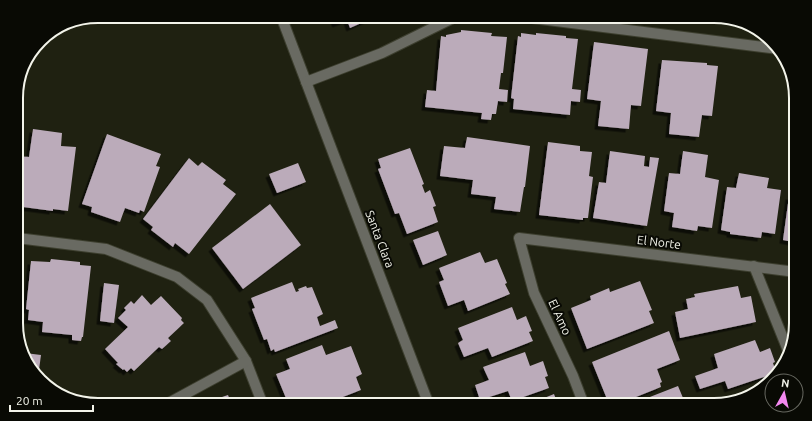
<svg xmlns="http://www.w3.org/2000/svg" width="812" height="421" viewBox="0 0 812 421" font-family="Ubuntu,sans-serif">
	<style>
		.building { fill: #bbabba; filter: url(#shadow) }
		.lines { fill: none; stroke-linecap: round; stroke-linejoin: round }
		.minor-casing { stroke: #3d3f2f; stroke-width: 12 }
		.minor { stroke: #696a62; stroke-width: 10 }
		.labels { text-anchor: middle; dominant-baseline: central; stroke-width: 4; stroke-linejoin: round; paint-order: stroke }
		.street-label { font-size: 12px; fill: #f3f4ea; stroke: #090a04 }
		.rim { fill: none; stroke: #f3f4ea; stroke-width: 2 }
	</style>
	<defs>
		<filter id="shadow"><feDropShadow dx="-3.5" dy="3.5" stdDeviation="0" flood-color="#0009"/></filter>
	</defs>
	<rect width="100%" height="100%" fill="#1f2111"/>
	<g class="building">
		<path d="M 332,16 L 377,16 L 350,28 L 347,20 L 336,24 Z"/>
		<path d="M 461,30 L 492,33 L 491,36 L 507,37 L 503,73 L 501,73 L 499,89 L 508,90 L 507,102 L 498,101 L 496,114 L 492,114 L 491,120 L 481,119 L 482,113 L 425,107 L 427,90 L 436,91 L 441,36 L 446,37 L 446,35 L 461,32 Z"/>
		<path d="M 521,33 L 536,35 L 536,33 L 566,36 L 566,38 L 578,39 L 572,89 L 581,90 L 580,102 L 571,101 L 570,115 L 513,109 L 514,99 L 511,98 L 518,36 L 521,37 Z"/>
		<path d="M 594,42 L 648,49 L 641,106 L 631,105 L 629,129 L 598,126 L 601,101 L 587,99 Z"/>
		<path d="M 662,60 L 707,63 L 707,65 L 718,66 L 712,116 L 702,115 L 699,137 L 669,134 L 671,113 L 656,111 Z"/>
		<path d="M 33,129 L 62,133 L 61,146 L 76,147 L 68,211 L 53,209 L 53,211 L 23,207 L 23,201 L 16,200 L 16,170 L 18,156 L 29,157 Z"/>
		<path d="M 107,134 L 161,154 L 156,166 L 160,167 L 144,212 L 140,210 L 139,213 L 125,208 L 120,222 L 91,212 L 92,207 L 82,204 Z"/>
		<path d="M 467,137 L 530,146 L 525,187 L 524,187 L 520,212 L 494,209 L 496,197 L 471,194 L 473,180 L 440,176 L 444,146 L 465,148 Z"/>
		<path d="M 548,142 L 580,146 L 580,151 L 592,152 L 589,176 L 593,177 L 588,218 L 583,218 L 583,220 L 539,215 Z"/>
		<path d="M 410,148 L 424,184 L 422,185 L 425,193 L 430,190 L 436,206 L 433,207 L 438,222 L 407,234 L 399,213 L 395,214 L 378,169 L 381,168 L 378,159 Z"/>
		<path d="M 610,151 L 645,156 L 644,166 L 649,167 L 650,157 L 659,158 L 647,226 L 593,218 L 599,182 L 606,183 Z"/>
		<path d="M 683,151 L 708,155 L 705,177 L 719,180 L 712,228 L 698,226 L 697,231 L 672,227 L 674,213 L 664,211 L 669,173 L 680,174 Z"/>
		<path d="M 189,158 L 198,166 L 202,162 L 226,180 L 223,184 L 236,194 L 189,254 L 175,243 L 173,247 L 151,230 L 153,227 L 143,219 Z"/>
		<path d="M 298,163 L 306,182 L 277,193 L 269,174 Z"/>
		<path d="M 739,173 L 769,178 L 767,188 L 781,190 L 775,234 L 762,232 L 761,238 L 730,234 L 730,232 L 721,230 L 727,187 L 736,188 Z"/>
		<path d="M 789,196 L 796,197 L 796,244 L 793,243 L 793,242 L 783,240 Z"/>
		<path d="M 270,204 L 301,245 L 243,289 L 212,248 Z"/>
		<path d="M 438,231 L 447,255 L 423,265 L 413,240 Z"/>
		<path d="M 480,252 L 485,263 L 497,259 L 507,283 L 505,284 L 510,294 L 468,311 L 464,300 L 448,306 L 439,282 L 444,280 L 439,268 Z"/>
		<path d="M 17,253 L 22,254 L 18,287 L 17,287 Z"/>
		<path d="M 51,259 L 80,262 L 80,265 L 91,266 L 83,337 L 82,337 L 81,341 L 72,340 L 72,335 L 42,332 L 43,322 L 28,320 L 29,310 L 26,309 L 31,261 L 50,262 Z"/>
		<path d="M 640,281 L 652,310 L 649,311 L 654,323 L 587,349 L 571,308 L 591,300 L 590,296 L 609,288 L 610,292 Z"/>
		<path d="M 292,282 L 296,292 L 299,291 L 298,289 L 306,286 L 307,288 L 312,287 L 323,314 L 317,317 L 320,326 L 335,320 L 338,328 L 275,352 L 274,349 L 271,351 L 267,339 L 264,340 L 252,309 L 255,308 L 251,298 Z"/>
		<path d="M 104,283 L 119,285 L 114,323 L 100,321 Z"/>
		<path d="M 738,286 L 741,298 L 751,296 L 756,322 L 680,338 L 675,312 L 688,309 L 686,299 L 695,297 L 694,294 Z"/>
		<path d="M 142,295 L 151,305 L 161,296 L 182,318 L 181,320 L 184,323 L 168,338 L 171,341 L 162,349 L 159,347 L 134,371 L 131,368 L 127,372 L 124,369 L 123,370 L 116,364 L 118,363 L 105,349 L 128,327 L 118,318 L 126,310 L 124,308 L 131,301 L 134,304 Z"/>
		<path d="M 512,307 L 517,320 L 526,316 L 532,331 L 529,332 L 533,341 L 492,357 L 488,348 L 464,357 L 458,343 L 463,340 L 458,328 Z"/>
		<path d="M 669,331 L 680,360 L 657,369 L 662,382 L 660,383 L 661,387 L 636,397 L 637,402 L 678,386 L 686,405 L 609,404 L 592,362 Z"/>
		<path d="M 755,340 L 760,352 L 770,348 L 775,362 L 773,363 L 776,372 L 776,373 L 728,389 L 725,381 L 700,389 L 695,376 L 718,368 L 714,354 Z"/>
		<path d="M 322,345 L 326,355 L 351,346 L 362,374 L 356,377 L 361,390 L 322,405 L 294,405 L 293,401 L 288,403 L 276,374 L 290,369 L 286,359 Z"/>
		<path d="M 525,352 L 530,366 L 543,361 L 548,376 L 545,377 L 549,388 L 512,401 L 508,391 L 480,400 L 475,385 L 489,380 L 483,367 Z"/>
		<path d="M 25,353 L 41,355 L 38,377 L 33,373 Z"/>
		<path d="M 554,394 L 558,405 L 527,405 Z"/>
		<path d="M 228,395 L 232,405 L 193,405 L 203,401 L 204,403 Z"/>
	</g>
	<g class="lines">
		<defs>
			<g id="minor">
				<path d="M 281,16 L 429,405"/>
				<path d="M 516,16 L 779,49"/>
				<path d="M 306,82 L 382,53 L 457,16"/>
				<path d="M 17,238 L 106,249 L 177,277 L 207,300 L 246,361 L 263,405"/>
				<path d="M 754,266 L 789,353"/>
				<path d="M 165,405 L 246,361"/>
				<path d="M 584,405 L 573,376 L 534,293 L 519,238 L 796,272"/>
			</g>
		</defs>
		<use href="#minor" class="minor-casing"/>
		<use href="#minor" class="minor"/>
	</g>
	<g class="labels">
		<g class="street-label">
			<text transform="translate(380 239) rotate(69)">Santa Clara</text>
			<text transform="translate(659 242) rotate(7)">El Norte</text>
			<text transform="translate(560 317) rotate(65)">El Amo</text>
		</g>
	</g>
	<path d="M0 0H812V421H0ZM98 23H714A75 75 0 0 1 789 98V323A75 75 0 0 1 714 398H98A75 75 0 0 1 23 323V98A75 75 0 0 1 98 23Z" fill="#090a04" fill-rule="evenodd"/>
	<path class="rim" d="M98 23H714A75 75 0 0 1 789 98V323A75 75 0 0 1 714 398H98A75 75 0 0 1 23 323V98A75 75 0 0 1 98 23Z"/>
	<g transform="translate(784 393) rotate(8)"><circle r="19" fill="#090a04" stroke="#676860"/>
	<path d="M0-3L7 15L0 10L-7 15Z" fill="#f489f0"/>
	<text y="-6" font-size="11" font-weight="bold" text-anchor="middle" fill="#f3f4ea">N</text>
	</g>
	<path d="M10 405v6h83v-6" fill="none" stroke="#f3f4ea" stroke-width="2"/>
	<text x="16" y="405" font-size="12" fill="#f3f4ea" stroke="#090a04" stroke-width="3" paint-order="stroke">20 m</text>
</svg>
